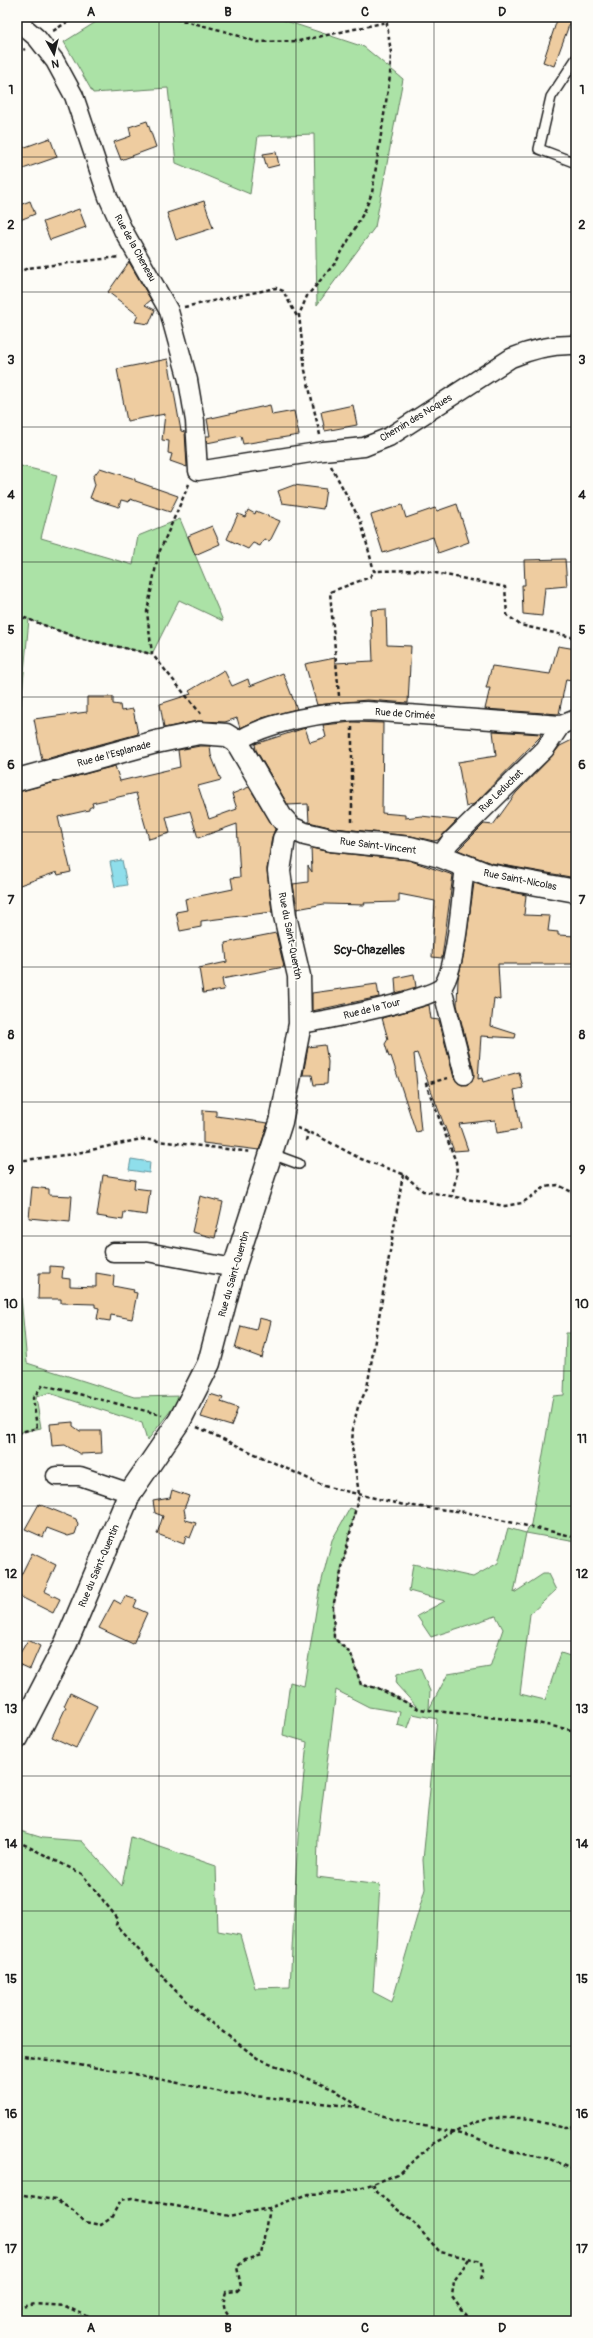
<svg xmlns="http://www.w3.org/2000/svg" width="593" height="2338" viewBox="0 0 593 2338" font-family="Pangolin,sans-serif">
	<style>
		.green { fill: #abe2a6; stroke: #647f61; fill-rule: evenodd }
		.water { fill: #8fdeeb; stroke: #619098 }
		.building { fill: #eecca0; stroke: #1c1c1c }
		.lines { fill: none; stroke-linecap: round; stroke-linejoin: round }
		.lane-casing { stroke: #1c1c1c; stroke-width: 12 }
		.street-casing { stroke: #1c1c1c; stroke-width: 21 }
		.secondary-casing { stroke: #1c1c1c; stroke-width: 25 }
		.path { stroke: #1c1c1c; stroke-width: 2.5; stroke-dasharray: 4 3; stroke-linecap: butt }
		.lane { stroke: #fdfcf7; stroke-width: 9 }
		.street { stroke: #fdfcf7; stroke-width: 18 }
		.secondary { stroke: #fdfcf7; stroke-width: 22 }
		.grid { fill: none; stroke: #1c1c1c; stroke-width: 1; stroke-opacity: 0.55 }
		.labels { text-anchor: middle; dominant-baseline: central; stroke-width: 3; stroke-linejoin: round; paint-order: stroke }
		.street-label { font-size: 10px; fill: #1c1c1c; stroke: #fdfcf7 }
		.quarter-label { font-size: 12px; font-weight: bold; fill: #1c1c1c; stroke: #fdfcf7 }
		.neatline { fill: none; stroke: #1c1c1c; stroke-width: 1.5 }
		.grid-label { font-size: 13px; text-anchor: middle; font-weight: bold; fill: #1c1c1c }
	</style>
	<rect width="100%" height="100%" fill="#fdfcf7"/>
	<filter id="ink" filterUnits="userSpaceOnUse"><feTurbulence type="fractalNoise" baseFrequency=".025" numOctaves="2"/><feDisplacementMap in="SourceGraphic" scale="8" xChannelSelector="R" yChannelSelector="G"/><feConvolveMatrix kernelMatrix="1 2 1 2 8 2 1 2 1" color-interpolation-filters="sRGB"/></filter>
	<g filter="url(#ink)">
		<g class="green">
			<path d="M 104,17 L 274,17 L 364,47 L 403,79 L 375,227 L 317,305 L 314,134 L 258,136 L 250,194 L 176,163 L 168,88 L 93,93 L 64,42 Z"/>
			<path d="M 17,465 L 57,475 L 41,538 L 133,565 L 138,536 L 180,519 L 223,621 L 179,600 L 152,654 L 78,638 L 29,619 L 21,705 L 17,705 Z"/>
			<path d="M 18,1264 L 27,1363 L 134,1397 L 182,1396 L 147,1441 L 142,1423 L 49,1393 L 36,1397 L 41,1428 L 17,1433 Z"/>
			<path d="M 576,1271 L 576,1542 L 526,1533 L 514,1593 L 543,1574 L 548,1574 L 556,1590 L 530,1614 L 520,1694 L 545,1700 L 561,1653 L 576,1658 L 576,2321 L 17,2321 L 17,1830 L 43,1838 L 82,1841 L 122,1886 L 131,1837 L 216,1866 L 218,1931 L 240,1935 L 255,1988 L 290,1987 L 298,1836 L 307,1742 L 283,1735 L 290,1682 L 304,1686 L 319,1592 L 332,1540 L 350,1508 L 355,1510 L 333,1607 L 334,1638 L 351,1654 L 361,1685 L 378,1688 L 418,1708 L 396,1684 L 397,1674 L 420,1668 L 430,1691 L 429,1709 L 448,1674 L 490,1667 L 503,1629 L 496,1616 L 431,1637 L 417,1616 L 445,1601 L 409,1591 L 413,1564 L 473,1577 L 498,1563 L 508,1528 L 526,1533 L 531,1524 L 553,1396 L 564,1395 L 566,1333 L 572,1333 ZM 336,1690 L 369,1707 L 400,1712 L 397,1725 L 408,1728 L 413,1714 L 437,1719 L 423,1860 L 425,1889 L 392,2002 L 373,1992 L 380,1885 L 317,1877 L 318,1837 Z"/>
		</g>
		<g class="water">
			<path d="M 122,860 L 127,885 L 115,887 L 110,862 Z"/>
			<path d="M 131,1159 L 150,1162 L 149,1173 L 129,1170 Z"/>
		</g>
		<g class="building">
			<path d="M 558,17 L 572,17 L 554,66 L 543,62 Z"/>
			<path d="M 147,121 L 156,147 L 121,160 L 114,142 L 131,136 L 129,127 Z"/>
			<path d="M 50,138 L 57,157 L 20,170 L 17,161 L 17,150 Z"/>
			<path d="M 276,152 L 279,165 L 267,168 L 263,154 Z"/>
			<path d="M 30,201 L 35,214 L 20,220 L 17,206 Z"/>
			<path d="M 204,201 L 213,228 L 176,240 L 167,213 Z"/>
			<path d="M 79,209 L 86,227 L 50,240 L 43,222 Z"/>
			<path d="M 129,262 L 151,300 L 145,305 L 155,310 L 149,324 L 135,322 L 138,315 L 108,292 Z"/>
			<path d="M 168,359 L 181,431 L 185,432 L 187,467 L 170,461 L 172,454 L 168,453 L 169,441 L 162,440 L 165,414 L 127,421 L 117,369 Z"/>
			<path d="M 270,405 L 272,415 L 294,411 L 299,435 L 243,444 L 241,436 L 207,443 L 206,436 L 210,436 L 207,419 Z"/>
			<path d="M 353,405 L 357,425 L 325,431 L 321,412 Z"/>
			<path d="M 100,468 L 135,479 L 135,481 L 178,496 L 170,512 L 130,499 L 129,502 L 121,500 L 119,507 L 90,498 L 95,485 L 93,477 Z"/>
			<path d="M 294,485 L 326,489 L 323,509 L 282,503 L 278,491 Z"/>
			<path d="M 457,504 L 469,542 L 438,553 L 433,537 L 383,553 L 371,515 L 402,505 L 406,518 L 435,508 L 437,511 Z"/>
			<path d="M 248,510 L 255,514 L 256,511 L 280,521 L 271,539 L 269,541 L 264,539 L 260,546 L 253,543 L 248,549 L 227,539 L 238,514 L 245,517 Z"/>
			<path d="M 212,526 L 220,544 L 195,555 L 188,536 Z"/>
			<path d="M 565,559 L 567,586 L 545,588 L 542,616 L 523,614 L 522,585 L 525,585 L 524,560 Z"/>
			<path d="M 386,609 L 387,645 L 411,646 L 408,703 L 367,700 L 317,705 L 305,664 L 335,658 L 335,663 L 373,661 L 371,610 Z"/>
			<path d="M 558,646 L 576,649 L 576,681 L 566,679 L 559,714 L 485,709 L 490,688 L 486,688 L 492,666 L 550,674 Z"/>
			<path d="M 224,670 L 232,686 L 248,679 L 250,686 L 283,673 L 297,709 L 262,718 L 240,728 L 237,718 L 225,722 L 197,721 L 164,728 L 160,704 L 191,694 L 189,691 Z"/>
			<path d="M 87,697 L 113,697 L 113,704 L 120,705 L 121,711 L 133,709 L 138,734 L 42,760 L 34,719 L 87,712 Z"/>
			<path d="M 353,722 L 383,723 L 382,813 L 405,815 L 405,818 L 421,816 L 457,820 L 438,840 L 434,841 L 411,836 L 333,828 L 309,822 L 308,804 L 288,805 L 256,750 L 255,744 L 305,728 L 310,742 L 326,737 L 323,725 Z"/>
			<path d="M 493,731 L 541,734 L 540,737 L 474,804 L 466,807 L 458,762 L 496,756 Z"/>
			<path d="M 576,738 L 576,878 L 491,863 L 458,850 L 484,824 L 493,825 L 516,793 L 552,756 L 560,746 Z"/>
			<path d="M 200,746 L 210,746 L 211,755 L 221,780 L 198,786 L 209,819 L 237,809 L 232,794 L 249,787 L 275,829 L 272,837 L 267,869 L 272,912 L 201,921 L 201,927 L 180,931 L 176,912 L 187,910 L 185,899 L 233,889 L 231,878 L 240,877 L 237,824 L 198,838 L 190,811 L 166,817 L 170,833 L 149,839 L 136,793 L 92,803 L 93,806 L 89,808 L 89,810 L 58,817 L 71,872 L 58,875 L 57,872 L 17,886 L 17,792 L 115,766 L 120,781 L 180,767 L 178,750 Z"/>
			<path d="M 311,848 L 330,852 L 408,860 L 453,875 L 442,958 L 432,957 L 435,901 L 399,894 L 399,902 L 364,903 L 365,905 L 324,904 L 297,909 L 293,884 L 308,882 L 308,866 L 312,872 Z"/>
			<path d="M 474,883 L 486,887 L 526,895 L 524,915 L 550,916 L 548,931 L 558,932 L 558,935 L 576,936 L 576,964 L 498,964 L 500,1000 L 494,998 L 491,1026 L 516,1034 L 515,1038 L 481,1036 L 478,1079 L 482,1078 L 483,1082 L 519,1072 L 523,1088 L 514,1090 L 521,1129 L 497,1133 L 495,1120 L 459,1124 L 468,1150 L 454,1151 L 417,1053 L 414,1054 L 421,1131 L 416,1132 L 391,1056 L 389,1057 L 385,1044 L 388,1039 L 382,1018 L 429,1005 L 431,1019 L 439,1020 L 454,1078 L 462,1085 L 472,1082 L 474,1072 L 457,1005 L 458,979 L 465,948 Z"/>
			<path d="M 276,933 L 284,967 L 222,979 L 224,990 L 203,993 L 199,968 L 227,962 L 225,943 Z"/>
			<path d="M 414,974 L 416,987 L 396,993 L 395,978 Z"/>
			<path d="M 377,984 L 379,997 L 312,1011 L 312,993 Z"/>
			<path d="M 325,1045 L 328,1062 L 327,1084 L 314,1085 L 312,1075 L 303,1075 L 308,1047 Z"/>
			<path d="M 203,1110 L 216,1111 L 216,1116 L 268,1123 L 259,1150 L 203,1143 Z"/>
			<path d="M 103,1175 L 135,1180 L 134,1188 L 150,1190 L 147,1215 L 124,1212 L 123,1220 L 97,1216 Z"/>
			<path d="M 32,1187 L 49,1189 L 49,1195 L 72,1196 L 70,1222 L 29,1218 Z"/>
			<path d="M 200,1196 L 223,1202 L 215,1238 L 192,1232 Z"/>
			<path d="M 50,1266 L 63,1267 L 62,1278 L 70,1279 L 70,1286 L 96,1287 L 96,1273 L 114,1276 L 113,1286 L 134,1290 L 133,1292 L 137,1293 L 132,1319 L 111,1315 L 110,1321 L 97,1319 L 99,1308 L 95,1307 L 95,1304 L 61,1303 L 61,1299 L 38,1299 L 39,1273 L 50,1273 Z"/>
			<path d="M 259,1318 L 271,1321 L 262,1358 L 235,1348 L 241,1326 L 256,1330 Z"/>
			<path d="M 210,1394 L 223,1398 L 221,1402 L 238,1408 L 231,1426 L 201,1417 Z"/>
			<path d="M 73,1422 L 73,1426 L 80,1431 L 101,1431 L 102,1453 L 80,1454 L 65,1445 L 52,1446 L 50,1424 Z"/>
			<path d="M 172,1490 L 189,1496 L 184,1509 L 186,1520 L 196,1523 L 190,1538 L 186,1536 L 184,1544 L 157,1534 L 163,1516 L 155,1513 L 153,1501 L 170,1498 Z"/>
			<path d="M 39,1504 L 76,1519 L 78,1525 L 75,1534 L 68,1536 L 47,1528 L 43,1537 L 25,1529 Z"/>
			<path d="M 32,1553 L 56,1565 L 44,1591 L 60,1599 L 53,1613 L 17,1595 L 17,1583 Z"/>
			<path d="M 125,1596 L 137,1600 L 134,1607 L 147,1613 L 133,1644 L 99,1628 L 114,1600 L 121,1604 Z"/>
			<path d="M 28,1640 L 40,1646 L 30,1669 L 17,1663 L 17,1658 Z"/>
			<path d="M 70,1693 L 97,1706 L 76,1748 L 52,1737 L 66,1707 L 64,1706 Z"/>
		</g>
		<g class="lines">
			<defs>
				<g id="lane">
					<path d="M 576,59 L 551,97 L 539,149 L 576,163"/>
					<path d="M 272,1154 L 299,1164"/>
				</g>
				<g id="street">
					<path d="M 17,21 L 37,38 L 55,61 L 74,96 L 108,197 L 123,230 L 169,311 L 188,380 L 195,421 L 198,471 L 323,451 L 364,447 L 389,437 L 511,358 C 532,349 553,344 576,345"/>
					<path d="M 237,742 C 267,721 331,711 367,711 L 561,725 L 576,719"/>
					<path d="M 440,856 L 450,842 L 545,749 L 561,725"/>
					<path d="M 442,988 L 464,1075"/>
					<path d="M 300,1024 C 320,1021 435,999 443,986 C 457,965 461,895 465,867"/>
					<path d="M 113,1252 L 147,1252 L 234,1268"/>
					<path d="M 56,1476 L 80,1476 L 130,1493"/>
				</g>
				<g id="secondary">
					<path d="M 17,780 L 156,742 L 199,733 L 226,735 L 237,742 L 281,817 L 291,828 L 305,834 L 331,840 L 410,848 L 440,856 L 488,875 L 576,891"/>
					<path d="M 17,1738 L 66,1643 L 130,1493 L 180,1420 L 209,1363 L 234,1268 L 281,1122 L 300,1024 L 299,976 L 285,916 L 279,871 L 284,839 L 291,828"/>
				</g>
			</defs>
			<use href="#lane" class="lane-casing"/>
			<use href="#street" class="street-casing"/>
			<use href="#secondary" class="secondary-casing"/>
			<g class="path">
				<path d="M 169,17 L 224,31 L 257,42 L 299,41 L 387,22"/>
				<path d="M 53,31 L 75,17"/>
				<path d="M 17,53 L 25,49"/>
				<path d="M 17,273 L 28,268 L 119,257"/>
				<path d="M 184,307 L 276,288 L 283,291 L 298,318"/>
				<path d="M 320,435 L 305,370 L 299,315 L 307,296 L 336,262 L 348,241 L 365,210 L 372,193 L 390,76 L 391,53 L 386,17"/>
				<path d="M 331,466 L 361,522 L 374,571 L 421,570 L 505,587 L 507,615 L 520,625 L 576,638"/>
				<path d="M 189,484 L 158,555 L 147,612 L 152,654 L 201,714"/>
				<path d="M 17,615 L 78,638 L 152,654"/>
				<path d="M 339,696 L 330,592 L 370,577 L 374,571"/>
				<path d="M 352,727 L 352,824"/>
				<path d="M 448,1078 L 426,1084 L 456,1162 L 457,1173 L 452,1196"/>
				<path d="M 297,1128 L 318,1136 L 361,1159 L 403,1174 L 423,1191 L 505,1206 L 522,1203 L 545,1187 L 558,1185 L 576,1194"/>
				<path d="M 306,1141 L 308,1132"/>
				<path d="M 17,1161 L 73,1154 L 141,1139 L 252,1152"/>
				<path d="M 403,1174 L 367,1388 L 358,1407 L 353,1426 L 352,1447 L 359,1494 L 333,1607 L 334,1638 L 351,1654 L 361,1685 L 378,1688 L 419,1709 L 532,1722 L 576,1731"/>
				<path d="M 197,1427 L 324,1486 L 404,1505 L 465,1512 L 576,1537"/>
				<path d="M 17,1433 L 37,1428 L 33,1398 L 43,1385 L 162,1415"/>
				<path d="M 17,1841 L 82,1874 L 118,1919 L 116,1925 L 175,1990 L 206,2019 L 257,2058 L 335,2090 L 358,2106"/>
				<path d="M 17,2055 L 135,2074 L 226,2093 L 359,2107 L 392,2119 L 474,2137 L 507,2151 L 551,2159 L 576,2171"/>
				<path d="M 373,2184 L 376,2192 L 413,2222 L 440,2252 L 482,2261 L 483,2272 L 481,2279"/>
				<path d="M 17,2194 L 55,2200 L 73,2210 L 85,2222 L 101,2225 L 111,2218 L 121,2200 L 132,2198 L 230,2216 L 269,2208 L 308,2194 L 342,2193 L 373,2184 L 398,2174 L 434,2143 L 473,2123 L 491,2118 L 524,2118 L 565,2128 L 576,2127"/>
				<path d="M 469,2259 L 454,2281 L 452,2296 L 471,2321"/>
				<path d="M 17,2308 L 35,2304 L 65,2306 L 89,2317 L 122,2321"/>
				<path d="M 254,2321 L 231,2319 C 223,2309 222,2305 226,2292 L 237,2291 L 241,2287 L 237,2267 L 245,2260 L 261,2255 L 269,2208"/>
			</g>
			<use href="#lane" class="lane"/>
			<use href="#street" class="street"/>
			<use href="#secondary" class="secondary"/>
		</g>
	</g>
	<path class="grid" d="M 159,17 L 159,2321M 296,17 L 296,2321M 434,17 L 434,2321M 17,157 L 576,157M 17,292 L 576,292M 17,427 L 576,427M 17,562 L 576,562M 17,697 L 576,697M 17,832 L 576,832M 17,967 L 576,967M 17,1102 L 576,1102M 17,1236 L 576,1236M 17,1371 L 576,1371M 17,1506 L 576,1506M 17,1641 L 576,1641M 17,1776 L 576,1776M 17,1911 L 576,1911M 17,2046 L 576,2046M 17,2181 L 576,2181"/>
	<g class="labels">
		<g class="street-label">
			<text transform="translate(135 248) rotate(61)">Rue de la Cheneau</text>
			<text transform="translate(416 418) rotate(-31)">Chemin des Noques</text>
			<text transform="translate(405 714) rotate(4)">Rue de Crimée</text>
			<text transform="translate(114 754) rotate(-15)">Rue de l'Esplanade</text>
			<text transform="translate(501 791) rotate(-44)">Rue Leduchat</text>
			<text transform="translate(378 846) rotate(7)">Rue Saint-Vincent</text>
			<text transform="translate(520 880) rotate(11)">Rue Saint-Nicolas</text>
			<text transform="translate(290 936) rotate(79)">Rue du Saint-Quentin</text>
			<text transform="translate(372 1009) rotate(-14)">Rue de la Tour</text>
			<text transform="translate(234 1274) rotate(-74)">Rue du Saint-Quentin</text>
			<text transform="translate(99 1566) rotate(-67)">Rue du Saint-Quentin</text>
		</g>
		<g class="quarter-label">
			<text x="369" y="950">Scy-Chazelles</text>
		</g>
	</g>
	<rect width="593" height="2338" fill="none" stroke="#fdfcf7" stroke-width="44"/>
	<g transform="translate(54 54) rotate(172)" stroke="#fdfcf7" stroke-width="3" paint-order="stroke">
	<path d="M0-3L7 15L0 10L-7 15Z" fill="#1c1c1c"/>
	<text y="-6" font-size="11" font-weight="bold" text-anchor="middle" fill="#1c1c1c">N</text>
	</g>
	<rect x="22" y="22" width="549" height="2294" class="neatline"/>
	<g class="grid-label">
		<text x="91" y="16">A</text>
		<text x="228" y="16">B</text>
		<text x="365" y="16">C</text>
		<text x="502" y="16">D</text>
		<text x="11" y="94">1</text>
		<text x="582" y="94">1</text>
		<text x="11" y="229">2</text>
		<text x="582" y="229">2</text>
		<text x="11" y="364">3</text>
		<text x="582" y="364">3</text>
		<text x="11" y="499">4</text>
		<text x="582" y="499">4</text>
		<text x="11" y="634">5</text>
		<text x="582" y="634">5</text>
		<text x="11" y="769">6</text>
		<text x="582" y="769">6</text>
		<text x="11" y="904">7</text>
		<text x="582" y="904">7</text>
		<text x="11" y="1039">8</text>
		<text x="582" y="1039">8</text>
		<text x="11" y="1174">9</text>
		<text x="582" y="1174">9</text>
		<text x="11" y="1308">10</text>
		<text x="582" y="1308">10</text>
		<text x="11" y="1443">11</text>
		<text x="582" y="1443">11</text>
		<text x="11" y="1578">12</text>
		<text x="582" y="1578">12</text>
		<text x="11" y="1713">13</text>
		<text x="582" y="1713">13</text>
		<text x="11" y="1848">14</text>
		<text x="582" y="1848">14</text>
		<text x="11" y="1983">15</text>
		<text x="582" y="1983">15</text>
		<text x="11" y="2118">16</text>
		<text x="582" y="2118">16</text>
		<text x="11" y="2253">17</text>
		<text x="582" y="2253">17</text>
		<text x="91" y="2332">A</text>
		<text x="228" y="2332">B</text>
		<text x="365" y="2332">C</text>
		<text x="502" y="2332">D</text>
	</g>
</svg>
